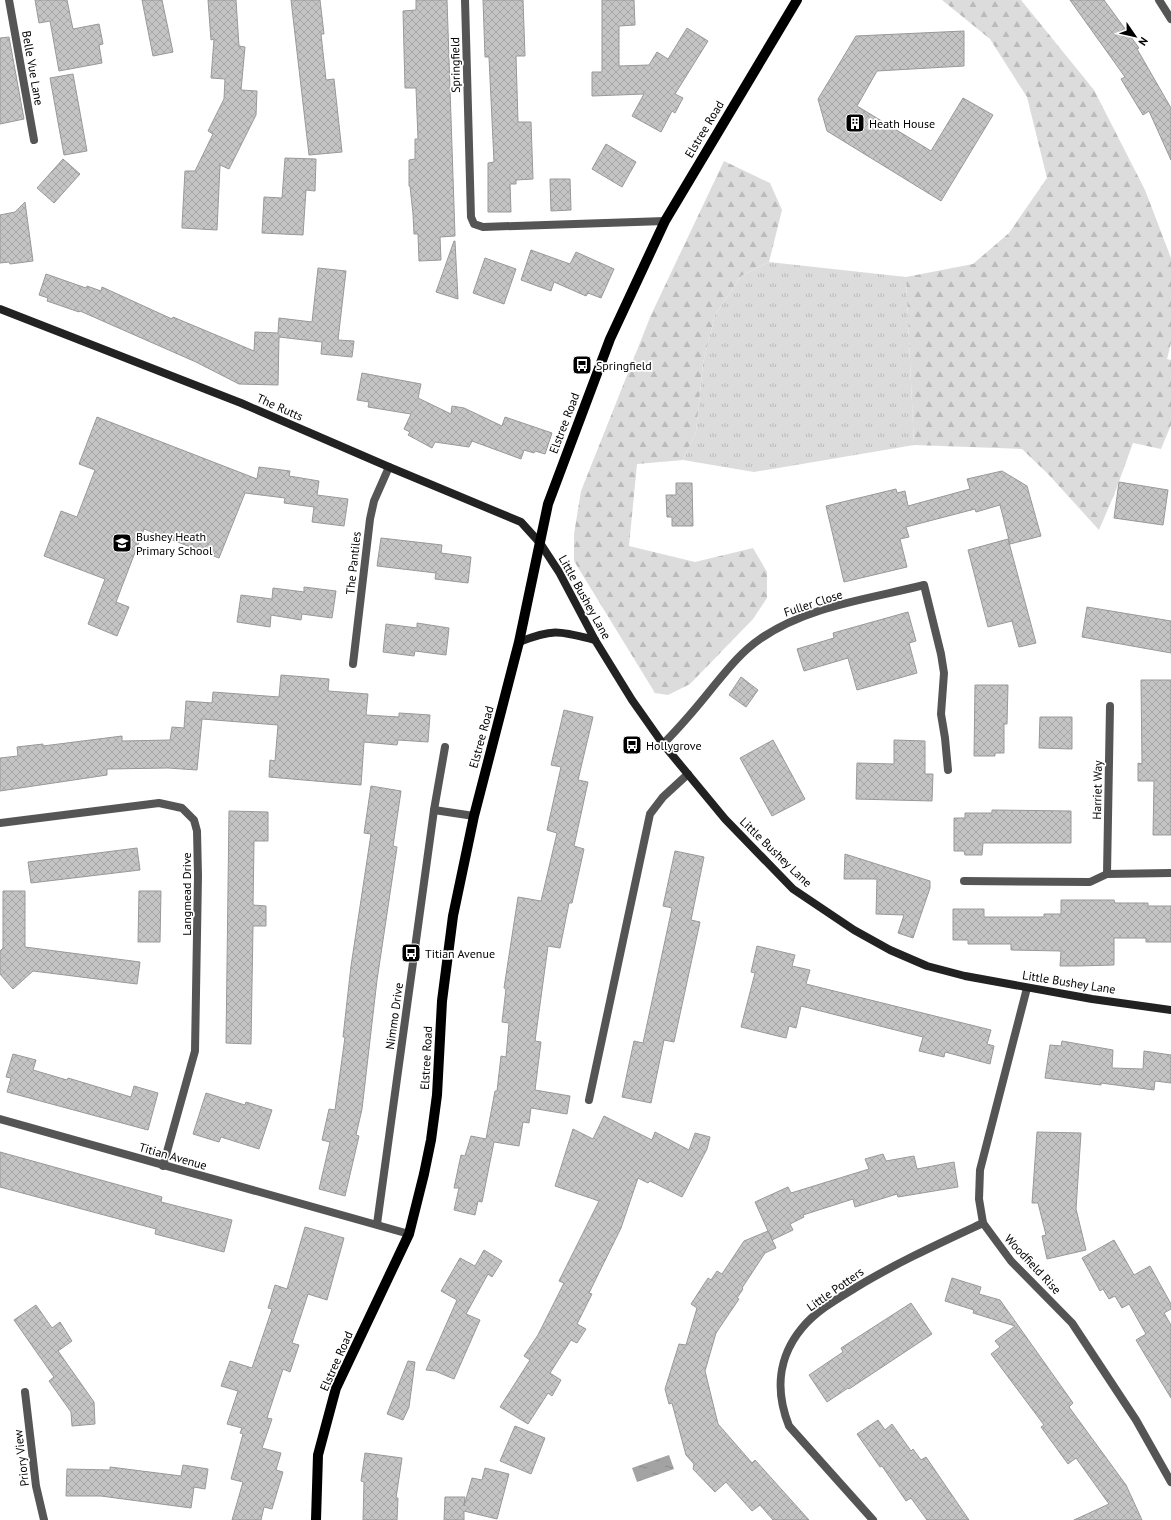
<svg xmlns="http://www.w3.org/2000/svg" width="1171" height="1520" viewBox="0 0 1171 1520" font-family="'PT Sans',sans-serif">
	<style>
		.grass { fill: url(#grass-tufts) }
		.forest { fill: url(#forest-firs) }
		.water { fill: url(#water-ripples) }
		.building { fill: url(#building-cross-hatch); stroke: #999 }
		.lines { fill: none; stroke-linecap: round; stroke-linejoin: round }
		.street { stroke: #555; stroke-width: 8 }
		.secondary { stroke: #222; stroke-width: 8 }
		.primary { stroke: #000; stroke-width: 10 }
		.labels { text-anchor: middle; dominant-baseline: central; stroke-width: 3.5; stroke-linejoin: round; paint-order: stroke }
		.street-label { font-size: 12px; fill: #000; stroke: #fff }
		.poi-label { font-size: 12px; fill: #000; stroke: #fff; text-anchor: start }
	</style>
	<defs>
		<pattern id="grass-tufts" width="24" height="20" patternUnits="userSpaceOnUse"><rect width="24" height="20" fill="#dcdcdc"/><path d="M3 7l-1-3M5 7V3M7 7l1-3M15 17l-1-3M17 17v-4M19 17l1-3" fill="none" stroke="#bbb"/></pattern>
		<pattern id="forest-firs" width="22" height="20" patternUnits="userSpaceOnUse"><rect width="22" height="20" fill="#dcdcdc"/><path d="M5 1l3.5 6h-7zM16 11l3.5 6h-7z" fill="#bbb"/></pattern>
		<pattern id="water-ripples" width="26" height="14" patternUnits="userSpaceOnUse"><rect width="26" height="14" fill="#a3a3a3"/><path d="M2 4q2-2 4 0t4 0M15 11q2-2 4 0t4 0" fill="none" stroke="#8b8b8b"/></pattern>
		<pattern id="building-cross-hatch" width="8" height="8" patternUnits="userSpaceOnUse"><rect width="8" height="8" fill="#c4c4c4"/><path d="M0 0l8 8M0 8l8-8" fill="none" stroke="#a7a7a7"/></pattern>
	</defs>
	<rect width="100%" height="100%" fill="#fff"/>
	<path class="grass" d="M 769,262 L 906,277 L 914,445 L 754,472 L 683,460 L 696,432 L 703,363 L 715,315 L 741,276 Z"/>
	<g class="forest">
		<path d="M 942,0 L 1021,0 L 1094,90 L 1145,190 L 1171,258 L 1171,343 L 1167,359 L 1171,360 L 1171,425 L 1161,449 L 1133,443 L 1114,495 L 1099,530 L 1048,474 L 1022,449 L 914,445 L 906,277 L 973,264 L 1009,233 L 1047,178 L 1027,97 L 990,39 Z"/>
		<path d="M 724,161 L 770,183 L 782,210 L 769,262 L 741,276 L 715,315 L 703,363 L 696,432 L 683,460 L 637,464 L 629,546 L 695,562 L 753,548 L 767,572 L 767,598 L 753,619 L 690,684 L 668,695 L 655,693 L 574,561 L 574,534 L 581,491 L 651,315 Z"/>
	</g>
	<path class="water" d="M 669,1455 L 674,1469 L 637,1482 L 632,1468 Z"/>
	<g class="building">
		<path d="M 35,0 L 67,0 L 73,29 L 99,24 L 103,44 L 99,45 L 102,63 L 59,71 L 50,21 L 39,23 Z"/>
		<path d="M 142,0 L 162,0 L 173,52 L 153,56 Z"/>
		<path d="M 208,0 L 236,0 L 239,46 L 245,47 L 241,90 L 257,91 L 256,115 L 229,169 L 220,165 L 217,230 L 182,228 L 182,225 L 185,171 L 195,171 L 213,134 L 208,131 L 224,99 L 225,79 L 211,78 L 214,39 L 211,40 Z"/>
		<path d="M 291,0 L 320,0 L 324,34 L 321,34 L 326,80 L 334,79 L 342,152 L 309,155 Z"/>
		<path d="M 416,0 L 447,0 L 455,236 L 440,237 L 441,260 L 419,261 L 418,234 L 414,234 L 413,214 L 410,186 L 409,186 L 409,160 L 415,159 L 415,139 L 418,139 L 416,88 L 405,88 L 403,11 L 416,10 Z"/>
		<path d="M 483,0 L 523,0 L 525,56 L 516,56 L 518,122 L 531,122 L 533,179 L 516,180 L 516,184 L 510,184 L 511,212 L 488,212 L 488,163 L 494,162 L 489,57 L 485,57 Z"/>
		<path d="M 602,0 L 634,0 L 635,25 L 619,26 L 619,66 L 649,65 L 657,52 L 668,59 L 687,28 L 708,41 L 675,94 L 683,98 L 675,113 L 672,111 L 661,132 L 632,116 L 644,94 L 592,96 L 592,72 L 602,72 Z"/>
		<path d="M 1070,0 L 1104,0 L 1139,48 L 1137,49 L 1171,108 L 1171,160 L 1149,111 L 1143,115 L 1121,79 L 1125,77 Z"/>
		<path d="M 964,31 L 964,66 L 877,71 L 857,106 L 931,151 L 963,98 L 993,115 L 941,201 L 827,131 L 818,99 L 856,36 Z"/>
		<path d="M 9,37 L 24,119 L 0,124 L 0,38 Z"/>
		<path d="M 73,74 L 87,151 L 64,155 L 50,78 Z"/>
		<path d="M 606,144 L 636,162 L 622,187 L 592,169 Z"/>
		<path d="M 285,158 L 316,159 L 315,191 L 306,190 L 303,235 L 262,233 L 264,197 L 282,198 Z"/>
		<path d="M 63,159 L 80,174 L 54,203 L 37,188 Z"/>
		<path d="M 550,179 L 570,179 L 571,210 L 551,211 Z"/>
		<path d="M 25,202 L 33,261 L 10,264 L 9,262 L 0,263 L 0,215 L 15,212 Z"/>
		<path d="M 454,241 L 455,241 L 458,299 L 436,292 Z"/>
		<path d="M 531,250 L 570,264 L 576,252 L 614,269 L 601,298 L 588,293 L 586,296 L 554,282 L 551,291 L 521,280 Z"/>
		<path d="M 485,258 L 516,269 L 504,304 L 473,293 Z"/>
		<path d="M 318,268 L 346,271 L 338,340 L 354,341 L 352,357 L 321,354 L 322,342 L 279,337 L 278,385 L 239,384 L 196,362 L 80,311 L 79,312 L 47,301 L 48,298 L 39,295 L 46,274 L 86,288 L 87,286 L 101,291 L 102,287 L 172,319 L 173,317 L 254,351 L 255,332 L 278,333 L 279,318 L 312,322 Z"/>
		<path d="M 362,373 L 421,384 L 418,398 L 451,414 L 452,406 L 464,408 L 502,426 L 505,417 L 552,433 L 545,454 L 535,451 L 534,453 L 524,450 L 521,459 L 472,441 L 469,447 L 435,442 L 432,448 L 408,435 L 410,432 L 404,429 L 411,414 L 368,407 L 369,402 L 357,400 Z"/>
		<path d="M 97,417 L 257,479 L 259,467 L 290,471 L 289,476 L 319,481 L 317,495 L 348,499 L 344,526 L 312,522 L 314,507 L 284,503 L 285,498 L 245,493 L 219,558 L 144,529 L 116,602 L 129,607 L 117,636 L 88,624 L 105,579 L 44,556 L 61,511 L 77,517 L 95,470 L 79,464 Z"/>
		<path d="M 1002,471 L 1027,486 L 1041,536 L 1010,544 L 1000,505 L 976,512 L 975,509 L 906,527 L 909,537 L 900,539 L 907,567 L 844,582 L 826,506 L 896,489 L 897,493 L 905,491 L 908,506 L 970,489 L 967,479 Z"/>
		<path d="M 1119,482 L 1168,490 L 1163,525 L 1114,518 Z"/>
		<path d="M 676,483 L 692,483 L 693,526 L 672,526 L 672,517 L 667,517 L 666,495 L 676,495 Z"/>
		<path d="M 381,538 L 442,545 L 441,553 L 471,557 L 468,583 L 435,579 L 436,573 L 377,566 Z"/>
		<path d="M 1008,539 L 1036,643 L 1019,647 L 1012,621 L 988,627 L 968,550 Z"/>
		<path d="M 304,587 L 336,591 L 332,618 L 302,614 L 301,620 L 271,615 L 270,627 L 237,622 L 241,595 L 272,599 L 273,588 L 304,592 Z"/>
		<path d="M 1087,607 L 1171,621 L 1171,653 L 1082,637 Z"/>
		<path d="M 908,612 L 916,641 L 909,643 L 917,673 L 857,690 L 848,658 L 804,671 L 797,649 L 834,638 L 833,633 Z"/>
		<path d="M 417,623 L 449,628 L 446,655 L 415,651 L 414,656 L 383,652 L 386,624 L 417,628 Z"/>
		<path d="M 281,675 L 329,679 L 328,691 L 368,694 L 366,715 L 399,717 L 399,713 L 430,715 L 428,742 L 398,740 L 397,745 L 364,742 L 361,785 L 269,777 L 270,760 L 275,761 L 278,725 L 202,719 L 197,770 L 168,768 L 107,769 L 107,775 L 0,791 L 0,758 L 18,756 L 17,747 L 43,744 L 43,746 L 122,736 L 122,741 L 170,740 L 172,727 L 184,728 L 186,701 L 212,703 L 213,692 L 279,697 Z"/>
		<path d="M 741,677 L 758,690 L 746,707 L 729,695 Z"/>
		<path d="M 1141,680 L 1171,680 L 1171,835 L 1153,835 L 1154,781 L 1138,781 L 1138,763 L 1142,764 Z"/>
		<path d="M 975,685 L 1008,685 L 1007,724 L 1004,724 L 1004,753 L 995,753 L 995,756 L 974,756 Z"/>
		<path d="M 564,710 L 593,717 L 578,780 L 588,782 L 574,846 L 584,849 L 572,903 L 569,903 L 560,948 L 548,946 L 535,1041 L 541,1042 L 535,1090 L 570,1096 L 567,1114 L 531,1108 L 529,1123 L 523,1122 L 519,1146 L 494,1142 L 482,1202 L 478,1201 L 475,1215 L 454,1210 L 459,1188 L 454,1188 L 461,1155 L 465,1156 L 471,1136 L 486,1139 L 495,1091 L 497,1091 L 501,1056 L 506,1057 L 509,1023 L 502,1022 L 506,989 L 504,988 L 518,897 L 541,901 L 557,833 L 547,830 L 561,767 L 551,765 Z"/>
		<path d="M 1040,717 L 1072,717 L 1072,749 L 1039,748 Z"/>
		<path d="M 773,740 L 805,799 L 772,816 L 740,758 Z"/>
		<path d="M 894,740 L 925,741 L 925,774 L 933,774 L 932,801 L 856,799 L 857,763 L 894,764 Z"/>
		<path d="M 371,786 L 401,791 L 393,846 L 397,847 L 377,980 L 362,1109 L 356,1135 L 359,1136 L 345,1196 L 319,1189 L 330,1142 L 322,1140 L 329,1109 L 335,1110 L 345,1037 L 343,1037 L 351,966 L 371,834 L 364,833 Z"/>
		<path d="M 992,810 L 1071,811 L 1071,843 L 983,843 L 982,855 L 965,855 L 964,851 L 954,851 L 954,818 L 965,818 L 965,813 L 992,813 Z"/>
		<path d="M 229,811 L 268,812 L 268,841 L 254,841 L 253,905 L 266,906 L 266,926 L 253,926 L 251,1044 L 226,1043 Z"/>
		<path d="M 137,848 L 140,870 L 31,883 L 28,862 Z"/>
		<path d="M 675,851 L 704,857 L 691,920 L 700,922 L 674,1042 L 664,1040 L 651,1103 L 622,1097 L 634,1041 L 643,1043 L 672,908 L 663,906 Z"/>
		<path d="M 845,854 L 930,881 L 930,888 L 913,938 L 898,933 L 904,915 L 876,914 L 877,879 L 844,879 Z"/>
		<path d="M 3,891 L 25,891 L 25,947 L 140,962 L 137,984 L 33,971 L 13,989 L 0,974 L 0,951 L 3,948 Z"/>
		<path d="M 139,891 L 161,891 L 160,942 L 138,942 Z"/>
		<path d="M 1061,900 L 1114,900 L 1115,903 L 1148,903 L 1148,906 L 1171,906 L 1171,942 L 1146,942 L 1146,938 L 1114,938 L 1114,965 L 1077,966 L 1060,966 L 1061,951 L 1011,950 L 1011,944 L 968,944 L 968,940 L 953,940 L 953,909 L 984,909 L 984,917 L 1044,917 L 1044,914 L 1061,914 Z"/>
		<path d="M 757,946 L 795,955 L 792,966 L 810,970 L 806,984 L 991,1030 L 987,1044 L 994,1046 L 990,1064 L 945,1052 L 944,1057 L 919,1051 L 923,1037 L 801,1006 L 796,1028 L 789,1026 L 786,1038 L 741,1027 L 755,973 L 751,972 Z"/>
		<path d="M 1062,1041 L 1113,1050 L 1112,1068 L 1143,1069 L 1144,1051 L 1171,1055 L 1171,1083 L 1155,1081 L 1154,1090 L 1101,1083 L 1101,1085 L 1045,1078 L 1050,1045 L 1061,1046 Z"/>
		<path d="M 13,1054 L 36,1060 L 33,1070 L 67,1080 L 68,1078 L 131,1097 L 134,1086 L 158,1093 L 148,1130 L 7,1092 L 11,1078 L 6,1077 Z"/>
		<path d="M 206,1093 L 245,1105 L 246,1102 L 272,1110 L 259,1149 L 221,1137 L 219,1142 L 193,1134 Z"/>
		<path d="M 604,1116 L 652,1140 L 655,1132 L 689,1150 L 695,1133 L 710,1137 L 707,1149 L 682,1197 L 650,1181 L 648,1183 L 638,1178 L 621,1228 L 589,1293 L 592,1294 L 577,1324 L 586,1329 L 577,1343 L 571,1340 L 550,1373 L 561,1380 L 552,1396 L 548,1393 L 528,1424 L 500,1407 L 530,1360 L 524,1356 L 538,1335 L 564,1283 L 559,1281 L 599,1201 L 555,1186 L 573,1129 L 593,1139 Z"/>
		<path d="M 1037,1132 L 1081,1133 L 1076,1209 L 1086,1250 L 1047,1259 L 1042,1236 L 1046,1235 L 1038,1203 L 1032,1203 Z"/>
		<path d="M 0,1152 L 162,1197 L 161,1202 L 232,1220 L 224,1252 L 155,1234 L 156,1229 L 0,1187 Z"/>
		<path d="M 883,1154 L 886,1161 L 914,1156 L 917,1169 L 954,1162 L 958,1187 L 898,1197 L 897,1194 L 855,1207 L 853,1199 L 803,1215 L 804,1217 L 790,1224 L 793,1230 L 772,1240 L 755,1202 L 788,1187 L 791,1193 L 869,1169 L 865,1159 Z"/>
		<path d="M 305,1227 L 344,1238 L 327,1300 L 308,1294 L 292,1343 L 299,1345 L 290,1372 L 283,1369 L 267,1418 L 272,1419 L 262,1448 L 281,1453 L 276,1470 L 283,1472 L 272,1509 L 264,1507 L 261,1520 L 232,1520 L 243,1482 L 231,1479 L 243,1434 L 240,1433 L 242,1428 L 227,1424 L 238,1391 L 221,1386 L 230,1361 L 252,1368 L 272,1309 L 268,1308 L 275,1285 L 287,1289 Z"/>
		<path d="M 768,1231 L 776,1248 L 765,1253 L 742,1288 L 743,1289 L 737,1298 L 739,1299 L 716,1333 L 705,1371 L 718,1424 L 752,1463 L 755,1460 L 809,1520 L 773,1520 L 760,1505 L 752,1511 L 726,1482 L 715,1492 L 693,1469 L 694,1464 L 686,1455 L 672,1403 L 669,1404 L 665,1389 L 679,1344 L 686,1345 L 697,1308 L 691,1304 L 708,1278 L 711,1280 L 717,1271 L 722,1274 L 744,1241 Z"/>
		<path d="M 1114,1240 L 1134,1275 L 1150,1266 L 1171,1304 L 1171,1309 L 1164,1313 L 1171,1325 L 1171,1398 L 1136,1340 L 1146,1334 L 1129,1304 L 1122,1308 L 1115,1296 L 1109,1299 L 1103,1289 L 1100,1291 L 1082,1258 Z"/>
		<path d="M 484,1250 L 502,1261 L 492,1277 L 488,1274 L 466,1314 L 480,1320 L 454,1379 L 435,1371 L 426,1370 L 457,1300 L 441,1291 L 460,1258 L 475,1266 Z"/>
		<path d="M 952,1278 L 981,1287 L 979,1294 L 1000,1300 L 1073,1403 L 1069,1407 L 1126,1485 L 1142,1520 L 1074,1520 L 1109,1504 L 1076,1458 L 1068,1464 L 1041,1427 L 1044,1425 L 991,1354 L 1000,1347 L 995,1341 L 1015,1326 L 973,1313 L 974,1310 L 945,1301 Z"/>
		<path d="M 911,1303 L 932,1334 L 849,1389 L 848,1388 L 827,1402 L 809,1375 L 843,1352 L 841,1348 Z"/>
		<path d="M 36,1305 L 52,1328 L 60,1322 L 72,1341 L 58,1351 L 94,1402 L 95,1424 L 72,1426 L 71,1412 L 49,1381 L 54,1377 L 14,1320 Z"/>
		<path d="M 408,1361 L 415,1362 L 409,1407 L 403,1420 L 387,1414 Z"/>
		<path d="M 878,1420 L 885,1430 L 892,1424 L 911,1451 L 913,1449 L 921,1460 L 926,1457 L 969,1520 L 927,1520 L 911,1498 L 906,1501 L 882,1466 L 880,1467 L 857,1434 Z"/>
		<path d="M 515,1426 L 545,1438 L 531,1474 L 500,1461 Z"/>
		<path d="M 365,1453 L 402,1458 L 396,1498 L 398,1498 L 397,1520 L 363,1520 L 364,1482 L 361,1481 Z"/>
		<path d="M 183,1465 L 208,1469 L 205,1489 L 194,1487 L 191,1508 L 101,1496 L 66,1496 L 67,1469 L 110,1470 L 110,1467 L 181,1476 Z"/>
		<path d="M 485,1468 L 509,1474 L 497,1519 L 464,1511 L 464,1520 L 444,1520 L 445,1497 L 465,1497 L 464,1506 L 472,1478 L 482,1480 Z"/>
	</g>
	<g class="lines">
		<g class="street">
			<path d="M 9,0 L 34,140"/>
			<path d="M 465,0 L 471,217 L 474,224 L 483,227 L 665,221"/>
			<path d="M 1159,0 L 1171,19"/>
			<path d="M 353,664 L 370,519 L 374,501 L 389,467"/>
			<path d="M 1110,706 L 1107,874 L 1171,873"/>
			<path d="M 663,744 C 681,726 697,707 713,687 C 727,670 741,652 760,639 C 807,606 869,599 924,585 L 941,654 L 944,673 L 941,714 L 945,738 L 948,770"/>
			<path d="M 434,810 L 474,816"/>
			<path d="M 0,823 L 159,803 L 182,808 L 194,820 L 197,831 L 198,876 L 195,1051 L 163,1166"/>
			<path d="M 964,881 L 1090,882 L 1107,874"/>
			<path d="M 1027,988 L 980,1170 L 979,1199 L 983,1223 L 1011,1261 L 1072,1323 L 1136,1420 L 1171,1482"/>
			<path d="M 589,1100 L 650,814 L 663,797 L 688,774"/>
			<path d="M 0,1119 L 409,1234"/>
			<path d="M 377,1224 L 434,810 L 445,747"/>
			<path d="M 25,1392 L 36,1486 L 44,1520"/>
			<path d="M 873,1520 L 789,1426 C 775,1391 778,1357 802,1328 C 816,1311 837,1299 855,1288 C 896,1263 940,1243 983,1223"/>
		</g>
		<g class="secondary">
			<path d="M 0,309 L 241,403 L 389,467 L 521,522 L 540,543 L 559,572 L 595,640 L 632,700 L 663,744 L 725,819 L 793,889 L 854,930 L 890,950 L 927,966 L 965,976 L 1092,999 L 1171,1010"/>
			<path d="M 519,642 C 554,628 560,631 595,640"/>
		</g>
		<path class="primary" d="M 316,1520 L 318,1455 L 336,1388 L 409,1234 L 424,1174 L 431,1140 L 437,1095 L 442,1001 L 453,916 L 474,816 L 519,642 L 548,504 L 610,339 L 665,221 L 797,0"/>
	</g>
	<defs>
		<symbol id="building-square" viewBox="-11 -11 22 22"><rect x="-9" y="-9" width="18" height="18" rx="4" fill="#000" stroke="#fff"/><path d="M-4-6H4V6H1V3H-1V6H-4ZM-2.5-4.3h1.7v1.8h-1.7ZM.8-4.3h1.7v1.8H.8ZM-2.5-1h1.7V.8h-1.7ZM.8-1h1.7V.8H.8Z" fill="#fff"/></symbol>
		<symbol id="bus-square" viewBox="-11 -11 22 22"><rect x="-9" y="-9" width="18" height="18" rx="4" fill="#000" stroke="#fff"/><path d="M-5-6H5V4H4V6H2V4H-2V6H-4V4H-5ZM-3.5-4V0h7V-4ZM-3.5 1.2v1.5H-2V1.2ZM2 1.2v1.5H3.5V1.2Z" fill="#fff"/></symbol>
		<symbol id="school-square" viewBox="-11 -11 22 22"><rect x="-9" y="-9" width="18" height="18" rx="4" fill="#000" stroke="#fff"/><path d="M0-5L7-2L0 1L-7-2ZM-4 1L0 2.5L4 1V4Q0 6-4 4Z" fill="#fff"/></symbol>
	</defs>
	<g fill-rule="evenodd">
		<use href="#building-square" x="844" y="112" width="22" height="22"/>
		<use href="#bus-square" x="571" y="354" width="22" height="22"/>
		<use href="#school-square" x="111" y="532" width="22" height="22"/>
		<use href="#bus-square" x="621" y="734" width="22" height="22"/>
		<use href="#bus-square" x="400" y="942" width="22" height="22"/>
	</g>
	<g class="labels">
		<g class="street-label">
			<text transform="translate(455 65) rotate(-91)">Springfield</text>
			<text transform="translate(33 68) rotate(80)">Belle Vue Lane</text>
			<text transform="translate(704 129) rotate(-59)">Elstree Road</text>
			<text transform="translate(280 407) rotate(24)">The Rutts</text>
			<text transform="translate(564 423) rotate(-69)">Elstree Road</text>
			<text transform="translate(353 563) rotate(-84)">The Pantiles</text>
			<text transform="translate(585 597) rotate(61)">Little Bushey Lane</text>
			<text transform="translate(813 603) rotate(-18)">Fuller Close</text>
			<text transform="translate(481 737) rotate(-75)">Elstree Road</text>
			<text transform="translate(1097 790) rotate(-89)">Harriet Way</text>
			<text transform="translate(776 852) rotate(44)">Little Bushey Lane</text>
			<text transform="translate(186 894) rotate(-90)">Langmead Drive</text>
			<text transform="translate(1069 982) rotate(9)">Little Bushey Lane</text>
			<text transform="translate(394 1016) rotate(-82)">Nimmo Drive</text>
			<text transform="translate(426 1058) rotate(-87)">Elstree Road</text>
			<text transform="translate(173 1156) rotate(16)">Titian Avenue</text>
			<text transform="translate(1033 1264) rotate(47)">Woodfield Rise</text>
			<text transform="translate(835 1289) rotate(-35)">Little Potters</text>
			<text transform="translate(336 1361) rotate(-66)">Elstree Road</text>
			<text transform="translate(21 1458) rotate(-97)">Priory View</text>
		</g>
		<g class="poi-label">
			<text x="869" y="123">Heath House</text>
			<text x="596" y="365">Springfield</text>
			<text x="136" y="536">Bushey Heath<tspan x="136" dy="14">Primary School</tspan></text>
			<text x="646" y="745">Hollygrove</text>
			<text x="425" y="953">Titian Avenue</text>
		</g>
	</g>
	<g transform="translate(1135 36) rotate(124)" stroke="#ffffff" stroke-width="3" paint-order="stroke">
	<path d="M0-3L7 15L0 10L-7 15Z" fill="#000000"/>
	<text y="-6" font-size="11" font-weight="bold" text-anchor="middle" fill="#000000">N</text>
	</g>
</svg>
